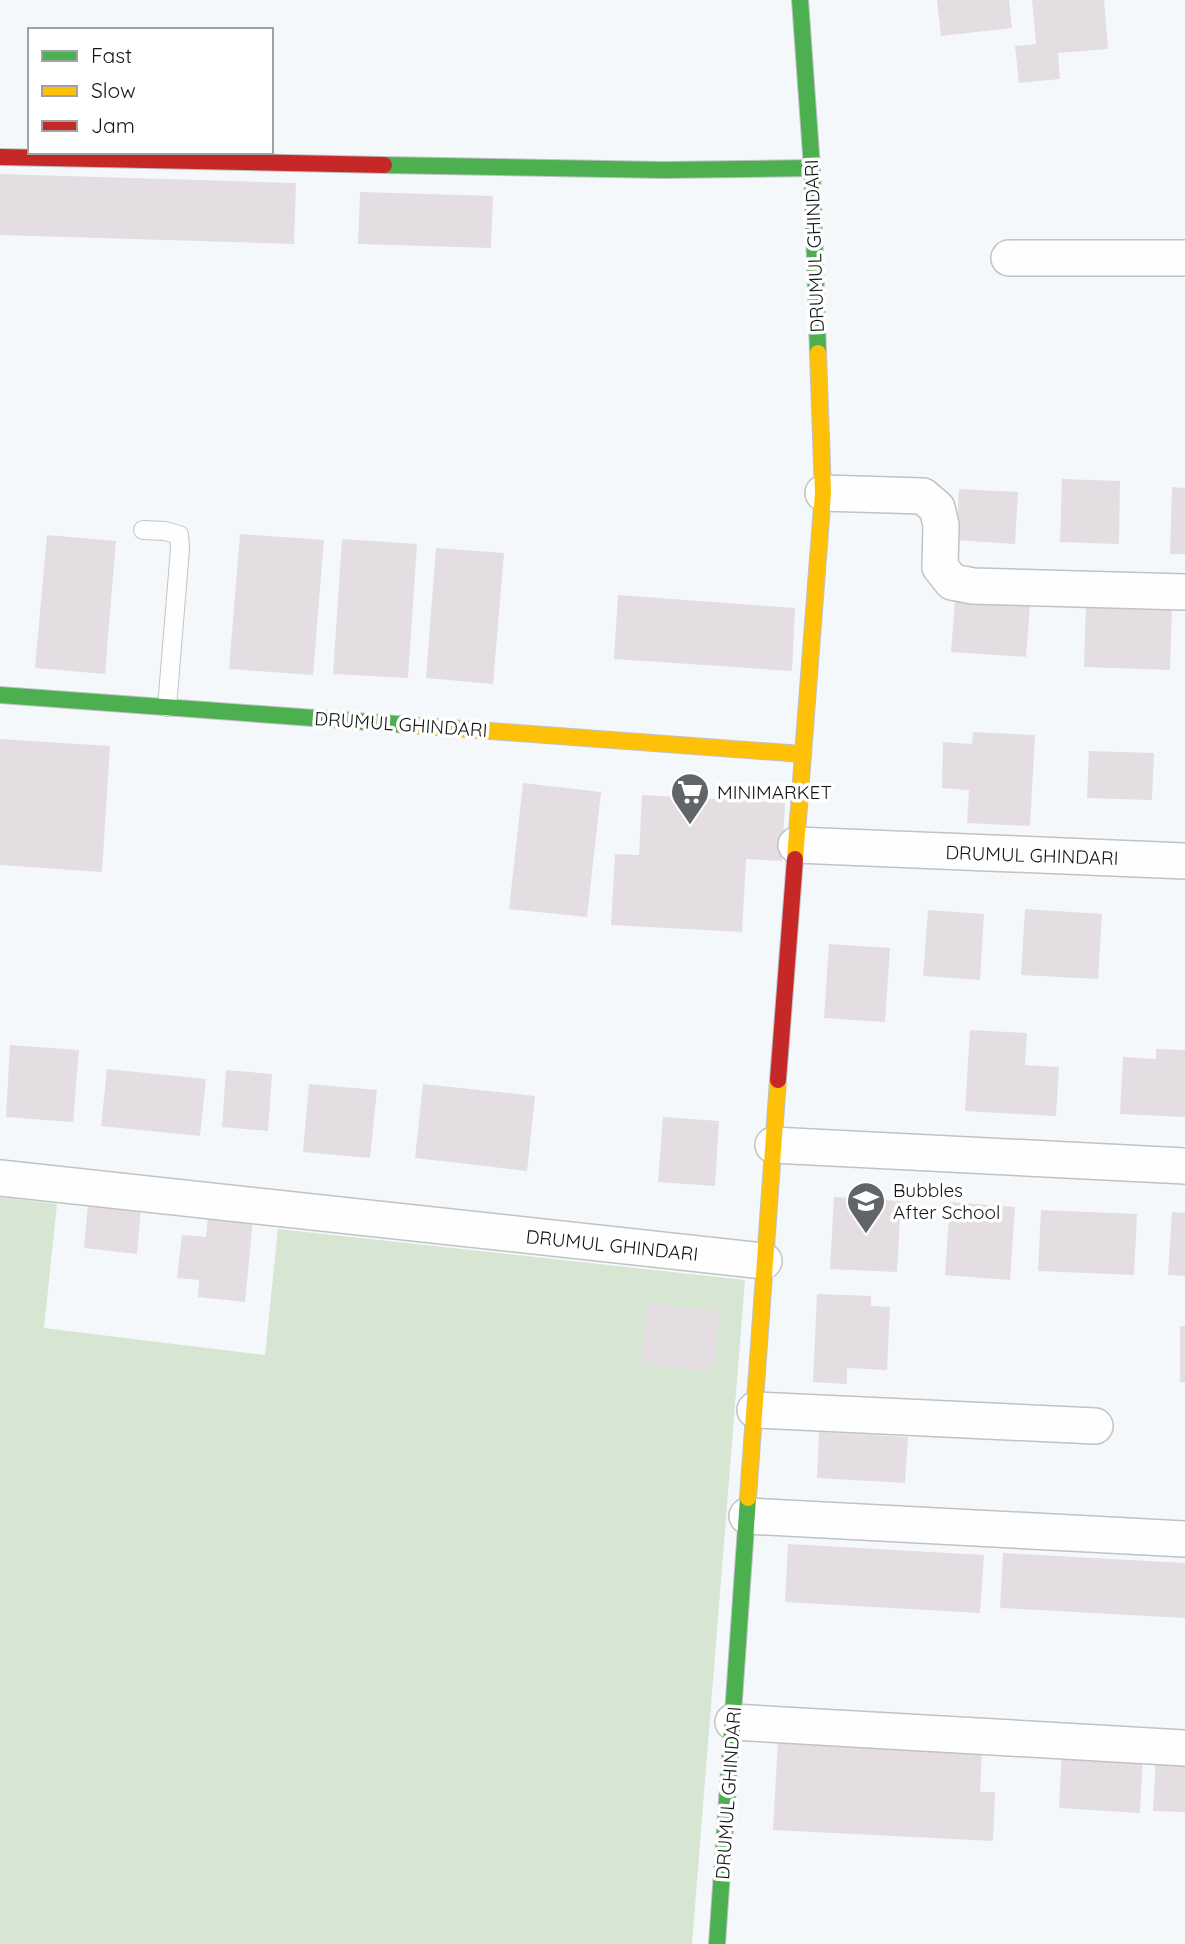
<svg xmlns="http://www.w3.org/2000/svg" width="1185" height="1944" viewBox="0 0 1185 1944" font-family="Quicksand,sans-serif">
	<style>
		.green { fill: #d7e6d3 }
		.building { fill: #e4dee3 }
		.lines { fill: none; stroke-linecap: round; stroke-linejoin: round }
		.lane-casing { stroke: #c0c2c4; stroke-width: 20 }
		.street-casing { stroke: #c0c2c4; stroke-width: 38 }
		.fast-casing { stroke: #c0c2c4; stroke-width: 18 }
		.slow-casing { stroke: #c0c2c4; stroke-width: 18 }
		.jam-casing { stroke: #c0c2c4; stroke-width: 18 }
		.lane { stroke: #fefefe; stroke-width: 18 }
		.street { stroke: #fefefe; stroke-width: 35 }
		.fast { stroke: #4caf50; stroke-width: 16 }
		.slow { stroke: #ffc107; stroke-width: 16 }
		.jam { stroke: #c62828; stroke-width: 16 }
		.labels { text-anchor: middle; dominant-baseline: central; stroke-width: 7; stroke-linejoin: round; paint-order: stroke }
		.street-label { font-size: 19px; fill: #131617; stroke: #fff }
		.poi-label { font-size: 19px; fill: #131617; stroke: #fff; text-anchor: start }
	</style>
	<rect width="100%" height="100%" fill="#f5f8fb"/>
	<path class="green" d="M 0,1197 L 57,1204 L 44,1328 L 265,1355 L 278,1229 L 745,1280 L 692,1944 L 0,1944 Z"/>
	<g class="building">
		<path d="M 937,0 L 1009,0 L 1012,28 L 941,36 Z"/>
		<path d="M 1032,0 L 1104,0 L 1108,49 L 1058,53 L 1060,79 L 1019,83 L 1015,46 L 1036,44 Z"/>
		<path d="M 0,174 L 296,183 L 294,244 L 0,235 Z"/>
		<path d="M 360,192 L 493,196 L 491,248 L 358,244 Z"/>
		<path d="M 1062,479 L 1120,481 L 1119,544 L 1060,542 Z"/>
		<path d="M 1172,487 L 1185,488 L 1185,554 L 1170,554 Z"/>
		<path d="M 959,489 L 1018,492 L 1015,544 L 956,540 Z"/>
		<path d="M 240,534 L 324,540 L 313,675 L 229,669 Z"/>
		<path d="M 47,535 L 116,541 L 105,674 L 35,668 Z"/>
		<path d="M 342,539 L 417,544 L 408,678 L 333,674 Z"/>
		<path d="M 436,548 L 504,553 L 493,684 L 426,678 Z"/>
		<path d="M 618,595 L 795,608 L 792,671 L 614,659 Z"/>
		<path d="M 955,601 L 1030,605 L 1026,657 L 951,652 Z"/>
		<path d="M 1086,601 L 1172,605 L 1170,670 L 1084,667 Z"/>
		<path d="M 973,732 L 1035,735 L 1030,826 L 967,823 L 969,790 L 942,788 L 943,742 L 972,744 Z"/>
		<path d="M 0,739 L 110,746 L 102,872 L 0,865 Z"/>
		<path d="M 1089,751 L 1154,753 L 1152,800 L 1087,798 Z"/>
		<path d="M 523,783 L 601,792 L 587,917 L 509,909 Z"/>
		<path d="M 642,795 L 785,803 L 782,861 L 746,859 L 742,932 L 611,925 L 615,854 L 639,855 Z"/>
		<path d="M 1025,909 L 1102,914 L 1098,979 L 1021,975 Z"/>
		<path d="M 928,910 L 984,914 L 980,980 L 923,976 Z"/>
		<path d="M 829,944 L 890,948 L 885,1022 L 824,1018 Z"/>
		<path d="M 970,1030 L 1027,1033 L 1025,1065 L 1059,1067 L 1056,1116 L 965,1111 Z"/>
		<path d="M 10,1045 L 79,1050 L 73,1122 L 6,1117 Z"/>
		<path d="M 1156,1049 L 1185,1050 L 1185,1117 L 1120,1114 L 1123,1057 L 1156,1059 Z"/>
		<path d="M 107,1069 L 206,1079 L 200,1136 L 101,1126 Z"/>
		<path d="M 226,1070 L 272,1074 L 268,1131 L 222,1127 Z"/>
		<path d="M 309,1084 L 377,1090 L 370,1158 L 303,1152 Z"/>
		<path d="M 423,1084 L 535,1096 L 527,1171 L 415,1158 Z"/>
		<path d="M 663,1117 L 719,1121 L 715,1186 L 658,1182 Z"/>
		<path d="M 834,1197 L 901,1201 L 897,1272 L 830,1269 Z"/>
		<path d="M 950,1202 L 1015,1207 L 1010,1280 L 945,1275 Z"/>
		<path d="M 88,1204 L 141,1209 L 137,1254 L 84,1248 Z"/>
		<path d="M 209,1206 L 254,1210 L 245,1302 L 198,1297 L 199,1280 L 177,1278 L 182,1235 L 206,1237 Z"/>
		<path d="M 1041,1210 L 1137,1214 L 1134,1275 L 1038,1271 Z"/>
		<path d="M 1172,1212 L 1185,1213 L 1185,1276 L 1168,1275 Z"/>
		<path d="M 817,1294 L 871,1296 L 871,1306 L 890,1307 L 887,1370 L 847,1368 L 847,1384 L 813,1382 Z"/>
		<path d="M 647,1303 L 720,1311 L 713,1372 L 641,1364 Z"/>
		<rect x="1180" y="1326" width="5" height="56"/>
		<path d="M 819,1432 L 908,1437 L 905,1483 L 817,1478 Z"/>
		<path d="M 788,1544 L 984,1555 L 980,1613 L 785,1602 Z"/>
		<path d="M 1003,1553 L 1185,1563 L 1185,1618 L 1000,1608 Z"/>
		<path d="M 778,1741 L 982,1751 L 980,1792 L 995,1792 L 993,1841 L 773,1830 Z"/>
		<path d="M 1062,1750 L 1143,1754 L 1140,1813 L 1059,1808 Z"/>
		<path d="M 1156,1756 L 1185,1757 L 1185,1812 L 1153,1811 Z"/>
	</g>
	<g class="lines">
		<defs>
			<path id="lane" d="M 143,530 L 165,531 L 179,535 L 180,549 L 167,707"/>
			<g id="street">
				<path d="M 1009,258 L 1185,258"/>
				<path d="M 823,493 L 923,496 L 937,508 L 941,525 L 940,567 L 952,582 L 973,586 L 1185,592"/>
				<path d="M 796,845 L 1185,861"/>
				<path d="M 773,1145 L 1185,1166"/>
				<path d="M 0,1178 L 764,1261"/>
				<path d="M 755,1410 L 1095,1426"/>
				<path d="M 747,1516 L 1185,1539"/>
				<path d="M 733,1722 L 1185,1748"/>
			</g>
			<g id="fast">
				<path d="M 800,0 L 812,168 L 818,353"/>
				<path d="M 384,165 L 664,170 L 812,168"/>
				<path d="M 0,695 L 409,725"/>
				<path d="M 717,1944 L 748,1498"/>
			</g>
			<g id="slow">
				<path d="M 409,725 L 802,754"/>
				<path d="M 795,859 L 823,493 L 818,353"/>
				<path d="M 748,1498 L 778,1080"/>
			</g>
			<g id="jam">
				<path d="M 0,157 L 384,165"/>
				<path d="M 778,1080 L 795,859"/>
			</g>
		</defs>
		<use href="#lane" class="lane-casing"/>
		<use href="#street" class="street-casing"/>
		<use href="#fast" class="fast-casing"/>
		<use href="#slow" class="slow-casing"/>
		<use href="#jam" class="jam-casing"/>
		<use href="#lane" class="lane"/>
		<use href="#street" class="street"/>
		<use href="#fast" class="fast"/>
		<use href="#slow" class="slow"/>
		<use href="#jam" class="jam"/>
	</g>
	<defs>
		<symbol id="supermarket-pin" viewBox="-11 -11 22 30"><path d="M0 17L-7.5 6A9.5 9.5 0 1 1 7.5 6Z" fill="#626567" stroke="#fff"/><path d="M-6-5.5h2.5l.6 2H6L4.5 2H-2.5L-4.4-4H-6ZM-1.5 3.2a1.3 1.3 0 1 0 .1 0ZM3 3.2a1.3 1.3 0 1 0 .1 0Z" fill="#fff"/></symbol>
		<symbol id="school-pin" viewBox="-11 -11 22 30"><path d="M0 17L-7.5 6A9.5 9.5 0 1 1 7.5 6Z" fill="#626567" stroke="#fff"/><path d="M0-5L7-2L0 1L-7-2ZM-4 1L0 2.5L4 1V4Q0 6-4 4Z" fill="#fff"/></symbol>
	</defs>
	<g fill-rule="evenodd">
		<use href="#supermarket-pin" x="668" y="770" width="44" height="60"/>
		<use href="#school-pin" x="844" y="1179" width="44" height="60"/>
	</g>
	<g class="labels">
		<g class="street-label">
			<text transform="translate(814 246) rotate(-92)">DRUMUL GHINDARI</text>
			<text transform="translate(401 724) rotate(4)">DRUMUL GHINDARI</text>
			<text transform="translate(1032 855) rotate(2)">DRUMUL GHINDARI</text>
			<text transform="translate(612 1245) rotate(6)">DRUMUL GHINDARI</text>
			<text transform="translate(728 1793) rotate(-86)">DRUMUL GHINDARI</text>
		</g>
		<g class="poi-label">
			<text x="717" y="792">MINIMARKET</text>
			<text x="893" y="1190">Bubbles<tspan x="893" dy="22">After School</tspan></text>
		</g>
	</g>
	<rect x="28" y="28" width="245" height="126" fill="#ffffff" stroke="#a1a2a2" stroke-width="2"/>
	<rect x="42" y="51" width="35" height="10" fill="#4caf50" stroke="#a1a2a2" stroke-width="2"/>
	<text x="91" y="63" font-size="21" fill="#131617">Fast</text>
	<rect x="42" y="86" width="35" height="10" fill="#ffc107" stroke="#a1a2a2" stroke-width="2"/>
	<text x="91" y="98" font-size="21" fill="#131617">Slow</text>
	<rect x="42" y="121" width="35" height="10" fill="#c62828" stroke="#a1a2a2" stroke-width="2"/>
	<text x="91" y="133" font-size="21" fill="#131617">Jam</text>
</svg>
